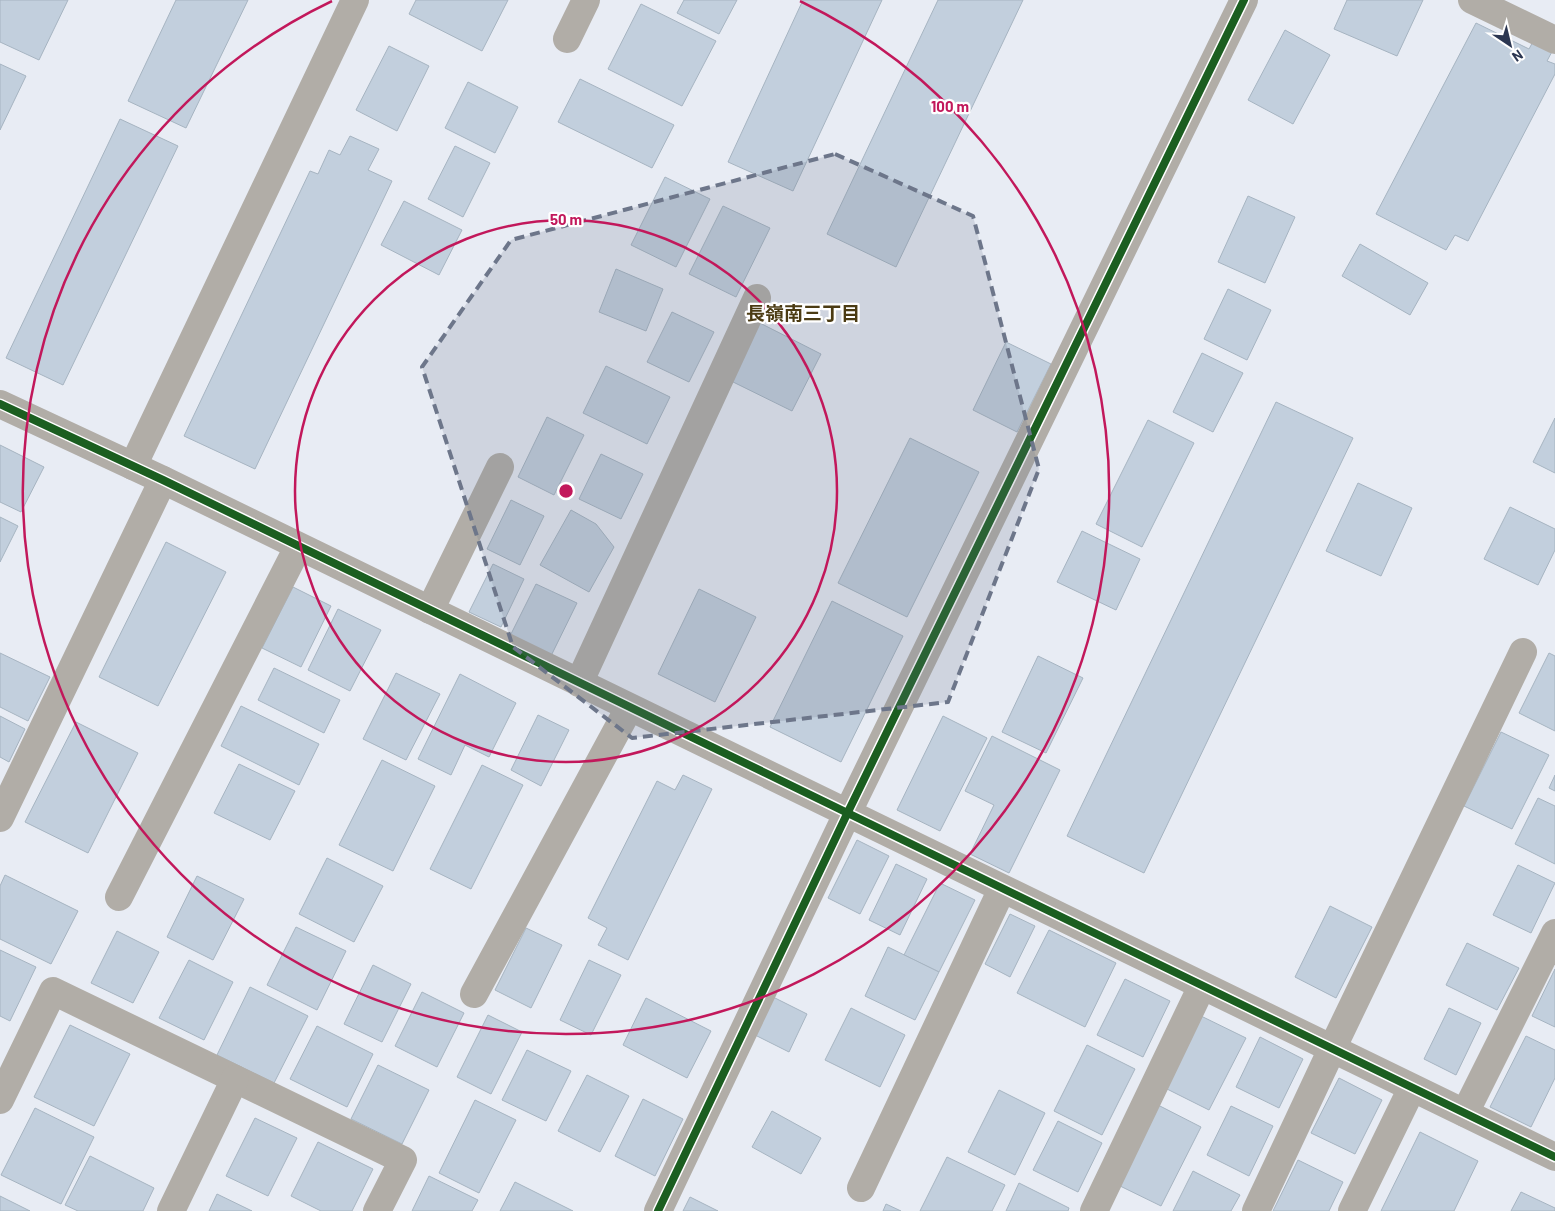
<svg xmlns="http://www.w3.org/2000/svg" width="1555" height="1211" viewBox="0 0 1555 1211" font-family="Barlow,'Noto Sans JP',sans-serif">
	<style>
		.building { fill: #c2cfdd; stroke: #a6b4c1 }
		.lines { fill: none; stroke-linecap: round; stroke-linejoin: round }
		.street { stroke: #b1ada7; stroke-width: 28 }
		.cycleway-casing { stroke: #fff; stroke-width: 11 }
		.cycleway { stroke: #1b5e20; stroke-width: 8 }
		.marked { fill: #6d768a; fill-opacity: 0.2; stroke: #6d768a; stroke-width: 4; stroke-dasharray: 10 6; stroke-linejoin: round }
		.ring { fill: none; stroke: #c2185b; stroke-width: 2.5 }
		.labels { text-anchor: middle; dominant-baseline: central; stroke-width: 4.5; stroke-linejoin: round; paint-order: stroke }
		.neighbourhood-label { font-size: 19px; font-weight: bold; fill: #4b3b13; stroke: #fff }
		.centre { fill: #c2185b; stroke: #fff; stroke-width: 2.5 }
		.ring-label { font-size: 15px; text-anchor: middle; font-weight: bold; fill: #c2185b; stroke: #fff; stroke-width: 4.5; stroke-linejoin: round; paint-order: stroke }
	</style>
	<rect width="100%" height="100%" fill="#e8ecf4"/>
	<g class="building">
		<path d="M 0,0 L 68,0 L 39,60 L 0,42 Z"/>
		<path d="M 176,0 L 248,0 L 186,128 L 128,101 Z"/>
		<path d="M 416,0 L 508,0 L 482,51 L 409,14 Z"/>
		<path d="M 684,0 L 737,0 L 719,34 L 677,13 Z"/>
		<path d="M 803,0 L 882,0 L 793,191 L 728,162 Z"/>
		<path d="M 938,0 L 1023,0 L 896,267 L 827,234 Z"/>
		<path d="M 1347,0 L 1423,0 L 1397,56 L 1334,29 Z"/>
		<path d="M 641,4 L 716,41 L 682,106 L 608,69 Z"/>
		<path d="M 1476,23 L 1529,49 L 1536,36 L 1555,46 L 1547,61 L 1555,64 L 1555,74 L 1468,241 L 1455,235 L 1446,250 L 1376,214 Z"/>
		<path d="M 1285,30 L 1330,55 L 1293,124 L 1248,100 Z"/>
		<path d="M 389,46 L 429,66 L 397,131 L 356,110 Z"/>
		<path d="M 0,64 L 26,76 L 0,130 Z"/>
		<path d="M 580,79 L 674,125 L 652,168 L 558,122 Z"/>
		<path d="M 468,82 L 518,107 L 495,153 L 445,128 Z"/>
		<path d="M 120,119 L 178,146 L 63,385 L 6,358 Z"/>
		<path d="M 350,136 L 379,149 L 368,170 L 392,181 L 255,469 L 184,436 L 310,171 L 318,174 L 329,150 L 340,155 Z"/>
		<path d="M 455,146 L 490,163 L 463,217 L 428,199 Z"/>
		<path d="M 665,177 L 710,199 L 676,267 L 631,245 Z"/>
		<path d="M 1248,196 L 1295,217 L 1265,283 L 1218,262 Z"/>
		<path d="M 404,201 L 462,230 L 439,275 L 381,245 Z"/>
		<path d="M 723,206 L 770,228 L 736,297 L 689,274 Z"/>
		<path d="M 1360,244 L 1428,283 L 1410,315 L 1342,276 Z"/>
		<path d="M 616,269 L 663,289 L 646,331 L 599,312 Z"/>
		<path d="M 1228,289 L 1271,310 L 1247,360 L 1204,339 Z"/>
		<path d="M 672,312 L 714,332 L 689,382 L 647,362 Z"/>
		<path d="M 756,321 L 821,354 L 792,411 L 727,379 Z"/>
		<path d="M 1006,342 L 1051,364 L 1017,432 L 973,410 Z"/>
		<path d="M 1202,353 L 1243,373 L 1213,432 L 1173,412 Z"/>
		<path d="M 606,366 L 670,397 L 647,444 L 583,413 Z"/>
		<path d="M 1276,402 L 1353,438 L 1144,873 L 1067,836 Z"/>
		<path d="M 547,417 L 584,435 L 554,495 L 518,477 Z"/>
		<path d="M 1555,418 L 1555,473 L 1533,462 Z"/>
		<path d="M 1148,420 L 1194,443 L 1142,547 L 1096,524 Z"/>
		<path d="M 910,438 L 979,472 L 907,617 L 838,583 Z"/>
		<path d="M 0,445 L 44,467 L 21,512 L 0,502 Z"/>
		<path d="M 601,454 L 643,474 L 621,519 L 579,499 Z"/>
		<path d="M 1358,483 L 1412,508 L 1381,576 L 1326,551 Z"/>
		<path d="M 511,500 L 544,516 L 520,565 L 487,549 Z"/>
		<path d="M 1510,507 L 1555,529 L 1555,550 L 1538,585 L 1484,559 Z"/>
		<path d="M 571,510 L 596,524 L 614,547 L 589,592 L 540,565 Z"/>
		<path d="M 0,517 L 18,526 L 0,562 Z"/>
		<path d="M 1082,531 L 1140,559 L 1116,610 L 1057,582 Z"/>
		<path d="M 166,542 L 226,572 L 158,706 L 99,677 Z"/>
		<path d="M 493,564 L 524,579 L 501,627 L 469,612 Z"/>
		<path d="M 536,584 L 577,603 L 550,658 L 509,638 Z"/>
		<path d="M 293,587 L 331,606 L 301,667 L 262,648 Z"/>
		<path d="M 699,589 L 756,617 L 715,702 L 658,674 Z"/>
		<path d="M 832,601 L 903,636 L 841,762 L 770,727 Z"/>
		<path d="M 338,609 L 381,630 L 350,691 L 308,670 Z"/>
		<path d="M 0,653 L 50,677 L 28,721 L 0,707 Z"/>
		<path d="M 1549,653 L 1555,656 L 1555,731 L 1519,713 Z"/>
		<path d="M 1038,656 L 1083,678 L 1046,753 L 1002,732 Z"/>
		<path d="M 274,668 L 340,700 L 324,733 L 258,700 Z"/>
		<path d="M 396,673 L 440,694 L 406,760 L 363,739 Z"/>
		<path d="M 460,674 L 516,703 L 489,757 L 465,745 L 451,775 L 418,759 Z"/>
		<path d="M 241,706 L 319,744 L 299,785 L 221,746 Z"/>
		<path d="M 538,715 L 569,730 L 541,786 L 511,770 Z"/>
		<path d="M 0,716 L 25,729 L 9,762 L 0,757 Z"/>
		<path d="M 943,716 L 987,738 L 940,831 L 897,810 Z"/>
		<path d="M 76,722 L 138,753 L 88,853 L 25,822 Z"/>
		<path d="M 1501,732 L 1549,755 L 1512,829 L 1464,806 Z"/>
		<path d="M 992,736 L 1060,770 L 1009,873 L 970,854 L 994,805 L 965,791 Z"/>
		<path d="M 382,760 L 435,786 L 393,871 L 339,845 Z"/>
		<path d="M 239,764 L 295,791 L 270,840 L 214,813 Z"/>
		<path d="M 482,765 L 523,785 L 471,889 L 430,869 Z"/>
		<path d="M 683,775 L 712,789 L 628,960 L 598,945 L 607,928 L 588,918 L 657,781 L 675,790 Z"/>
		<path d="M 1555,775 L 1555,791 L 1549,788 Z"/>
		<path d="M 1538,798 L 1555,806 L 1555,864 L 1515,844 Z"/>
		<path d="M 857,840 L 889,856 L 860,914 L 828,898 Z"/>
		<path d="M 327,858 L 383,886 L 354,942 L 299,914 Z"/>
		<path d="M 896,864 L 927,879 L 900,935 L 869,920 Z"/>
		<path d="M 1518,865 L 1555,883 L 1531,933 L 1493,915 Z"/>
		<path d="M 5,875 L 78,911 L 51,964 L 0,939 L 0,886 Z"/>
		<path d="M 197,876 L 244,899 L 213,960 L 167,937 Z"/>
		<path d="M 940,883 L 975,900 L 939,972 L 904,955 Z"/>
		<path d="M 1330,906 L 1372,927 L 1336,998 L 1295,977 Z"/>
		<path d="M 1010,914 L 1035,926 L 1010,977 L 985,964 Z"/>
		<path d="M 296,927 L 346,951 L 317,1010 L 267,985 Z"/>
		<path d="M 526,928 L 562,945 L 531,1008 L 495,990 Z"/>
		<path d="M 1049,930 L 1116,963 L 1085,1027 L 1017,993 Z"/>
		<path d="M 117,931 L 159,952 L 133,1003 L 91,983 Z"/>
		<path d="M 1467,943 L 1519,968 L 1497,1010 L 1446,985 Z"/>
		<path d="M 888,947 L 939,972 L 915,1020 L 865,996 Z"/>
		<path d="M 0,950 L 36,967 L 10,1021 L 0,1016 Z"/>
		<path d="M 189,960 L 233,982 L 204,1040 L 159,1018 Z"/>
		<path d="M 589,960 L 621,975 L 591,1035 L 560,1020 Z"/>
		<path d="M 373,965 L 411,984 L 382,1042 L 344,1024 Z"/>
		<path d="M 1555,969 L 1555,1027 L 1532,1016 Z"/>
		<path d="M 1125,979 L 1170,1001 L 1143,1057 L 1097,1035 Z"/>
		<path d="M 250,987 L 308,1016 L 274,1083 L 217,1055 Z"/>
		<path d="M 422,992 L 464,1013 L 437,1067 L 395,1046 Z"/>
		<path d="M 771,996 L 807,1014 L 789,1052 L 753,1034 Z"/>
		<path d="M 646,998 L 711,1031 L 687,1078 L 623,1045 Z"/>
		<path d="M 851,1008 L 905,1035 L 880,1087 L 825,1060 Z"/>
		<path d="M 1449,1008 L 1481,1023 L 1456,1075 L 1424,1059 Z"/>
		<path d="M 488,1015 L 522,1032 L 491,1094 L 457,1077 Z"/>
		<path d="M 1201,1016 L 1246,1038 L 1209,1110 L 1165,1088 Z"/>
		<path d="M 70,1025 L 130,1054 L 94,1126 L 34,1097 Z"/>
		<path d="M 317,1026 L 373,1054 L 347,1107 L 290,1079 Z"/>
		<path d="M 1526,1036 L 1555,1050 L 1555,1078 L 1531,1127 L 1490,1107 Z"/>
		<path d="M 1260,1037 L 1303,1059 L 1279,1108 L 1236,1087 Z"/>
		<path d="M 1087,1045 L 1135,1069 L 1102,1135 L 1054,1111 Z"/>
		<path d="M 527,1050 L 571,1071 L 546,1121 L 502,1100 Z"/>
		<path d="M 378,1065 L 429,1090 L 402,1144 L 351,1119 Z"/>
		<path d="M 587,1075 L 629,1096 L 600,1152 L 558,1131 Z"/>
		<path d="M 1339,1078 L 1382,1100 L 1355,1154 L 1311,1133 Z"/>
		<path d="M 999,1090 L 1045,1113 L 1015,1175 L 968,1152 Z"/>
		<path d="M 643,1099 L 683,1119 L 655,1176 L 615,1156 Z"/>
		<path d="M 475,1100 L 516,1120 L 479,1193 L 439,1173 Z"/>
		<path d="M 1156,1104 L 1201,1127 L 1161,1206 L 1116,1184 Z"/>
		<path d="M 1231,1106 L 1273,1126 L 1249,1176 L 1207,1155 Z"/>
		<path d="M 35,1108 L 94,1137 L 61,1204 L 1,1175 Z"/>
		<path d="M 772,1111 L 821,1138 L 801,1174 L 752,1147 Z"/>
		<path d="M 255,1118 L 297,1138 L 268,1196 L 226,1176 Z"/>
		<path d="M 1058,1121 L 1102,1143 L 1078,1192 L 1033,1170 Z"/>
		<path d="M 1420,1132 L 1478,1161 L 1454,1211 L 1381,1211 Z"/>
		<path d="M 318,1142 L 373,1169 L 352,1211 L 321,1211 L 291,1196 Z"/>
		<path d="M 90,1156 L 154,1188 L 143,1211 L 78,1211 L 65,1205 Z"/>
		<path d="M 947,1157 L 1005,1185 L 992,1211 L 920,1211 Z"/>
		<path d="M 1298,1160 L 1343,1182 L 1329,1211 L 1273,1211 Z"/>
		<path d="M 1193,1171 L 1240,1195 L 1231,1211 L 1173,1211 Z"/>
		<path d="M 429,1176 L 478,1200 L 472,1211 L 412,1211 Z"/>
		<path d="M 515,1182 L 573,1211 L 500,1211 Z"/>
		<path d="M 1019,1183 L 1069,1208 L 1068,1211 L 1006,1211 Z"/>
		<path d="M 1521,1192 L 1555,1208 L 1555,1211 L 1511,1211 Z"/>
		<path d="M 217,1194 L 252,1211 L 209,1211 Z"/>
		<path d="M 0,1196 L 30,1211 L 0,1211 Z"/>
		<path d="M 690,1197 L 718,1211 L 683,1211 Z"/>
		<path d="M 886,1204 L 901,1211 L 883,1211 Z"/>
	</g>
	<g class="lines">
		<g class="street">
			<path d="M 1472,0 L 1555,40"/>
			<path d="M 567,39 L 586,0"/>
			<path d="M 0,404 L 163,480 L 1555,1157"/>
			<path d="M 133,466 L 355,0"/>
			<path d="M 430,610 L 500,467"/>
			<path d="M 579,683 L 757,298"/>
			<path d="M 0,818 L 163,480"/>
			<path d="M 119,897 L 298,547"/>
			<path d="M 474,994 L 629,708"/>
			<path d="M 0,1100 L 53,991 L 403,1160 L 377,1211"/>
			<path d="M 1465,1113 L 1555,933"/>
			<path d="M 861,1188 L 1002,889"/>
			<path d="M 171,1211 L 235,1079"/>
			<path d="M 658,1211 L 847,814 L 1244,0"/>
			<path d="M 1094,1211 L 1202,986"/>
			<path d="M 1256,1211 L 1332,1049 L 1523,652"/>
			<path d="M 1352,1211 L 1412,1088"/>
		</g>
		<defs>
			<g id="cycleway">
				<path d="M 0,404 L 163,480 L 1555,1157"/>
				<path d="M 658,1211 L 847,814 L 1244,0"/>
			</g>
		</defs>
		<use href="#cycleway" class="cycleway-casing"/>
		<use href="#cycleway" class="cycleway"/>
	</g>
	<path class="marked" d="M 835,154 L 973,216 L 1039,469 L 948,702 L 632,738 L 513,647 L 422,367 L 511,240 Z"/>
	<g class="ring">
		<circle cx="566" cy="491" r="271"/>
		<path d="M800 1A543 543 0 1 1 332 1"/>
	</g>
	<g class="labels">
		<g class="neighbourhood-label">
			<text x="803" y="312">長嶺南三丁目</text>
		</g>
	</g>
	<circle cx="566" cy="491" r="8" class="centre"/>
	<g class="ring-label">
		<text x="950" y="112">100 m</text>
		<text x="566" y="225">50 m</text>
	</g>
	<g transform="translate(1510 45) rotate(145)" stroke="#ffffff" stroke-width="4" paint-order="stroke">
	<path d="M0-4L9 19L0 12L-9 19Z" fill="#2b3651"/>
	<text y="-8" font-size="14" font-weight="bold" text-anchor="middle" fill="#2b3651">N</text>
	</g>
</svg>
